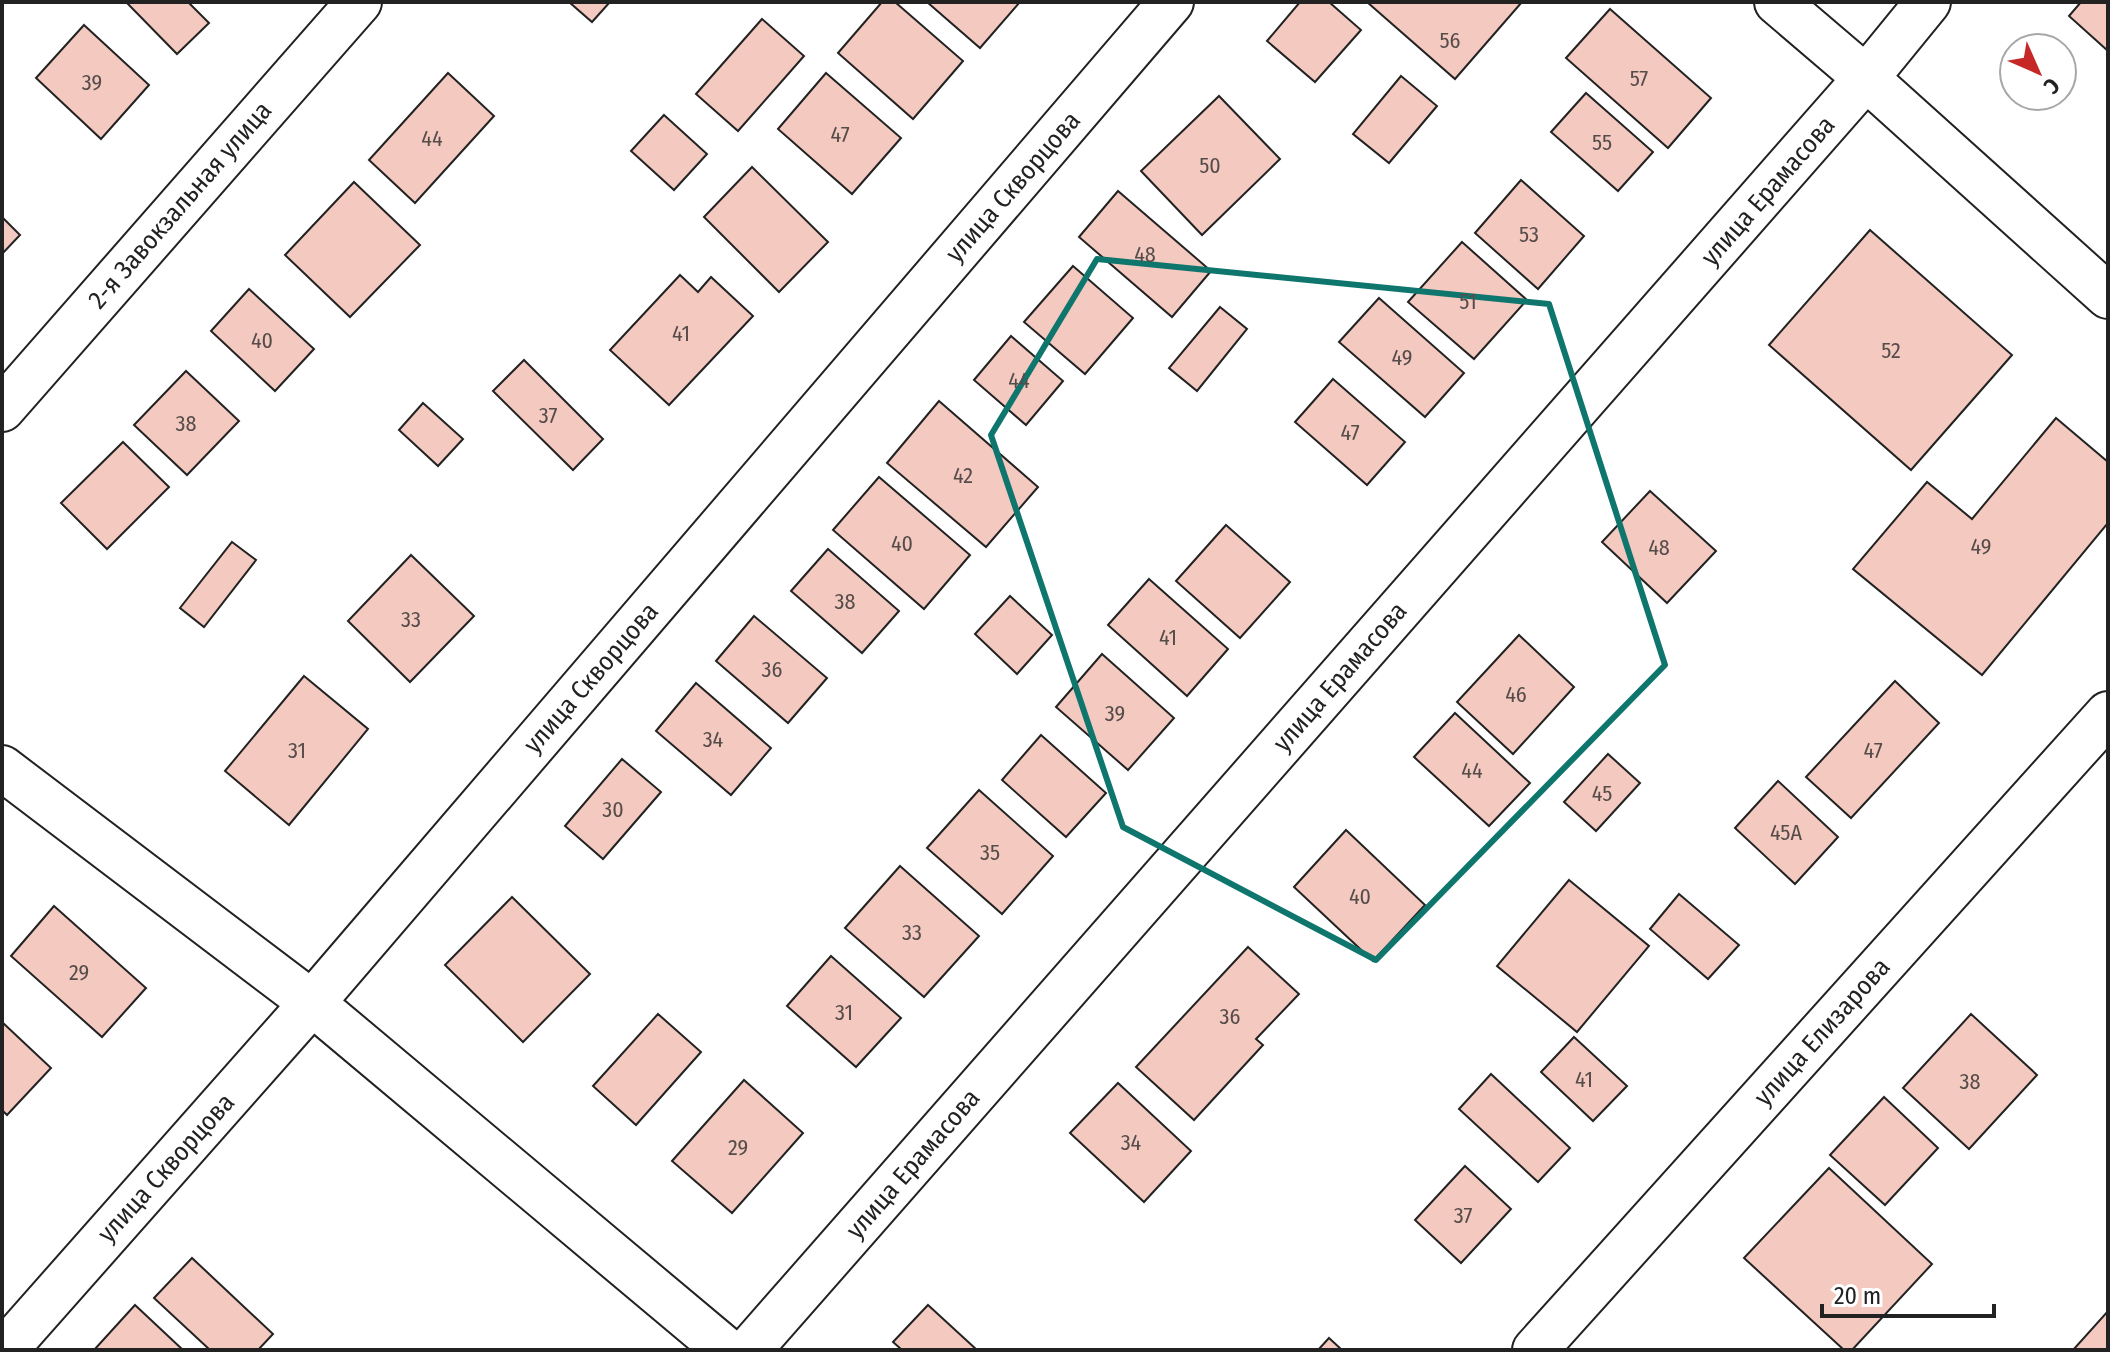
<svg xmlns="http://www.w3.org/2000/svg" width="2110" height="1352" viewBox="0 0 2110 1352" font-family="'Fira Sans Condensed',sans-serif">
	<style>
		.building { fill: #f3c9c0; stroke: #222; stroke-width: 2 }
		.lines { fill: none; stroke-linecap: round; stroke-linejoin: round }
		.minor-casing { stroke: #222; stroke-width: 48 }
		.major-casing { stroke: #222; stroke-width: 48 }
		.minor { stroke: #fff; stroke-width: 44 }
		.major { stroke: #fff; stroke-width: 44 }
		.marked { fill: none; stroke: #0f766e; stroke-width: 6; stroke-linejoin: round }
		.labels { text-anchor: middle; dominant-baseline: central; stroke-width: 6; stroke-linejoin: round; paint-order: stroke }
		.number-label { font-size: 22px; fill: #564c4a }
		.street-label { font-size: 26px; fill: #222; stroke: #fff }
	</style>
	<rect width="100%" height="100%" fill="#fff"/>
	<g class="building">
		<path d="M 126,2 L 188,2 L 209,23 L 177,54 Z"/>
		<path d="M 569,2 L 610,2 L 592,22 Z"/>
		<path d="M 882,2 L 895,2 L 963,61 L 913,119 L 838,53 Z"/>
		<path d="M 927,2 L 1020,2 L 980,48 Z"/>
		<path d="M 1300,2 L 1329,2 L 1361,30 L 1315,82 L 1267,41 Z"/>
		<path d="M 1367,2 L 1522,2 L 1455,79 Z"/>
		<path d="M 2081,2 L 2108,2 L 2108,51 L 2069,16 Z"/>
		<path d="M 1610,9 L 1711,98 L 1668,148 L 1566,58 Z"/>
		<path d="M 762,19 L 804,56 L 738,131 L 696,94 Z"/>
		<path d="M 84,25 L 149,85 L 101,139 L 36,78 Z"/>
		<path d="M 448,73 L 494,116 L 415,203 L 369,160 Z"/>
		<path d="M 826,73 L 901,138 L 852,194 L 778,129 Z"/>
		<path d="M 1401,76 L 1437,106 L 1389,163 L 1353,134 Z"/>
		<path d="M 1586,93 L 1653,152 L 1618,191 L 1551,132 Z"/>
		<path d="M 1219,96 L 1280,159 L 1202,235 L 1141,171 Z"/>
		<path d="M 664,115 L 707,154 L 674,190 L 631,151 Z"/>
		<path d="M 752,167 L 828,242 L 779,292 L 704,217 Z"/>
		<path d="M 1521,180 L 1584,236 L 1538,289 L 1475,233 Z"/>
		<path d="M 354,182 L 420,245 L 350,317 L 285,255 Z"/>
		<path d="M 1118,191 L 1211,271 L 1172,317 L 1079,237 Z"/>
		<path d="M 2,217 L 20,235 L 2,254 Z"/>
		<path d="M 1870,230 L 2012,355 L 1911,470 L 1769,345 Z"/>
		<path d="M 1462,242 L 1527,300 L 1474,359 L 1408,302 Z"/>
		<path d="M 1073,266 L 1133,318 L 1085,374 L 1024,322 Z"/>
		<path d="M 680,275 L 698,292 L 711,277 L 753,316 L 669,405 L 610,350 Z"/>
		<path d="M 249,289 L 314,349 L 275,391 L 211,331 Z"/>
		<path d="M 1379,298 L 1464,373 L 1425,417 L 1339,342 Z"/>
		<path d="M 1220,307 L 1247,329 L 1197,391 L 1169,368 Z"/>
		<path d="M 1011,336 L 1063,381 L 1026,425 L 974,380 Z"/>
		<path d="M 524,360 L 603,439 L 573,470 L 493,391 Z"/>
		<path d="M 186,371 L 239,421 L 187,475 L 134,425 Z"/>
		<path d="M 1333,379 L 1405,442 L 1367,485 L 1295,422 Z"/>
		<path d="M 939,401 L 1038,487 L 986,547 L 887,463 Z"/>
		<path d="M 423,403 L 463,439 L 438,466 L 399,430 Z"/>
		<path d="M 2056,418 L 2108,462 L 2108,523 L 1982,675 L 1853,569 L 1927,482 L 1972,519 Z"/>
		<path d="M 123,442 L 169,487 L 107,549 L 61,503 Z"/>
		<path d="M 879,477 L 970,555 L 924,609 L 833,530 Z"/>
		<path d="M 1650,491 L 1716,551 L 1667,603 L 1602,542 Z"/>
		<path d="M 1226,525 L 1290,582 L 1240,638 L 1176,581 Z"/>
		<path d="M 232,542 L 256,560 L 204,627 L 180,608 Z"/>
		<path d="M 828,549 L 899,611 L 862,653 L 791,591 Z"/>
		<path d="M 411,555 L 474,616 L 410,682 L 348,621 Z"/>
		<path d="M 1149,579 L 1228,649 L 1187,696 L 1108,625 Z"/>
		<path d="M 1010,596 L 1052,635 L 1017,674 L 975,634 Z"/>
		<path d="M 754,616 L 827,678 L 788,723 L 716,661 Z"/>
		<path d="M 1519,635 L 1574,687 L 1513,754 L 1457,702 Z"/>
		<path d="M 1102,654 L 1174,718 L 1128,770 L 1056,707 Z"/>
		<path d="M 304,676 L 368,729 L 289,825 L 225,771 Z"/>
		<path d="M 1895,681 L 1939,723 L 1851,818 L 1806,777 Z"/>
		<path d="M 696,683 L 771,748 L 731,795 L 656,731 Z"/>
		<path d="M 1455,713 L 1530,783 L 1489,826 L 1414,757 Z"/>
		<path d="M 1041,735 L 1106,793 L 1066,837 L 1002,780 Z"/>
		<path d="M 1608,754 L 1640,783 L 1596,831 L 1564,802 Z"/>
		<path d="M 622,759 L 661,792 L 603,859 L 565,826 Z"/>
		<path d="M 1778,781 L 1838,837 L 1795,884 L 1735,828 Z"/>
		<path d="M 979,790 L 1053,856 L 1002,914 L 927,848 Z"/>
		<path d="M 1346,830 L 1425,905 L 1373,961 L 1294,887 Z"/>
		<path d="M 900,866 L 979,936 L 924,997 L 845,928 Z"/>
		<path d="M 1569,880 L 1649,946 L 1577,1032 L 1497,966 Z"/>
		<path d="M 1679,894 L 1739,945 L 1708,979 L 1650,929 Z"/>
		<path d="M 512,897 L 590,974 L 523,1042 L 445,965 Z"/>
		<path d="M 54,906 L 146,988 L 102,1037 L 11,956 Z"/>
		<path d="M 1248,947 L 1299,994 L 1256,1039 L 1263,1045 L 1194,1120 L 1136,1067 Z"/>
		<path d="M 831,956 L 901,1018 L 856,1067 L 787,1006 Z"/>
		<path d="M 658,1014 L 701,1052 L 636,1125 L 593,1086 Z"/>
		<path d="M 1971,1014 L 2037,1075 L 1969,1149 L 1903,1088 Z"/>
		<path d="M 2,1022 L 51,1068 L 7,1115 L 2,1110 Z"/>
		<path d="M 1574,1037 L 1627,1086 L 1593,1121 L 1541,1072 Z"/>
		<path d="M 1491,1074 L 1570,1148 L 1538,1182 L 1459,1109 Z"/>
		<path d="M 744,1080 L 803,1133 L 732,1213 L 672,1161 Z"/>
		<path d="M 1118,1083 L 1191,1151 L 1144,1202 L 1070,1133 Z"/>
		<path d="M 1884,1097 L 1938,1148 L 1885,1205 L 1830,1155 Z"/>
		<path d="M 1465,1166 L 1511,1209 L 1461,1263 L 1415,1220 Z"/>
		<path d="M 1829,1168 L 1932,1264 L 1852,1350 L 1844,1350 L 1744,1258 Z"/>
		<path d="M 192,1258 L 273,1334 L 258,1350 L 210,1350 L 154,1298 Z"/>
		<path d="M 135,1305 L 183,1350 L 94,1350 Z"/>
		<path d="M 928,1305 L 977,1350 L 902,1350 L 893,1342 Z"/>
		<path d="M 2108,1311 L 2108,1350 L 2073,1350 Z"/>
		<path d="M 1329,1338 L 1342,1350 L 1318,1350 Z"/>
	</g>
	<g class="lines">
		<defs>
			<g id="minor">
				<path d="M 2,409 L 359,2"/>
				<path d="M 2,768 L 312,1003 L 726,1350"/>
				<path d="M 5,1350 L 312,1003 L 1171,2"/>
				<path d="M 749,1350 L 1866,78 L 1777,2"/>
				<path d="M 1535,1350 L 2108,714"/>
			</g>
			<path id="major" d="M 1928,2 L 1866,78 L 2108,296"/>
		</defs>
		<use href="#minor" class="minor-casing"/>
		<use href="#major" class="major-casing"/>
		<use href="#minor" class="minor"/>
		<use href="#major" class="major"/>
	</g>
	<path class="marked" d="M 1097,259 L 1549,304 L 1665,665 L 1376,960 L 1123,827 L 991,435 Z"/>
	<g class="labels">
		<g class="number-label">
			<text x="1450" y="40">56</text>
			<text x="1639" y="78">57</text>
			<text x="92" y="82">39</text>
			<text x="840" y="134">47</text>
			<text x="432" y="138">44</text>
			<text x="1602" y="142">55</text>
			<text x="1210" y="165">50</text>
			<text x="1529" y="234">53</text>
			<text x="1145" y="254">48</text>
			<text x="1468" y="301">51</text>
			<text x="681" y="333">41</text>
			<text x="262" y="340">40</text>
			<text x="1891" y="350">52</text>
			<text x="1402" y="357">49</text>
			<text x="1019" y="380">44</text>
			<text x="548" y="415">37</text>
			<text x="186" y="423">38</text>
			<text x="1350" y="432">47</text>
			<text x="963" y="475">42</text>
			<text x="902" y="543">40</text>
			<text x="1981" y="546">49</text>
			<text x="1659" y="547">48</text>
			<text x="845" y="601">38</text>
			<text x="411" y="619">33</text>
			<text x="1168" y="637">41</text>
			<text x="772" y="669">36</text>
			<text x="1516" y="694">46</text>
			<text x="1115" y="713">39</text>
			<text x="713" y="739">34</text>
			<text x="297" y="750">31</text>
			<text x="1873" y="750">47</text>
			<text x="1472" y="770">44</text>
			<text x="1602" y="793">45</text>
			<text x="613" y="809">30</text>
			<text x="1786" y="832">45А</text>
			<text x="990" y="852">35</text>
			<text x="1360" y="896">40</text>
			<text x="912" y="932">33</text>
			<text x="79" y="972">29</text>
			<text x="844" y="1012">31</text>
			<text x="1230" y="1016">36</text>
			<text x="1584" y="1079">41</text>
			<text x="1970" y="1081">38</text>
			<text x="1131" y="1142">34</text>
			<text x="738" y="1147">29</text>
			<text x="1463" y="1215">37</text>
		</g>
		<g class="street-label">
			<text transform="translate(1013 187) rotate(-49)">улица Скворцова</text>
			<text transform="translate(1768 191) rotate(-49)">улица Ерамасова</text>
			<text transform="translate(180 205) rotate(-49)">2-я Завокзальная улица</text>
			<text transform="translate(1340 677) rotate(-49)">улица Ерамасова</text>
			<text transform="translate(591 678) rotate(-49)">улица Скворцова</text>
			<text transform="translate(1822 1032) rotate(-48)">улица Елизарова</text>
			<text transform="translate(913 1164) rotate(-49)">улица Ерамасова</text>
			<text transform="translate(166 1168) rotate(-48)">улица Скворцова</text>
		</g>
	</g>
	<rect width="2110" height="1352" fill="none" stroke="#222222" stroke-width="8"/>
	<g transform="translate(2038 72) rotate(135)"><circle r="38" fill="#ffffff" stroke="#a7a7a7" stroke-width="2"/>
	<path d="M0-6L14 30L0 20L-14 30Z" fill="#c62828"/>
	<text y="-12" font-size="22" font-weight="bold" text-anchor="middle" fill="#222222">С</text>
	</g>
	<path d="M1822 1304v12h172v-12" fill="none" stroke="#222222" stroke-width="4"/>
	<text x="1834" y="1304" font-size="24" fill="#222222" stroke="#ffffff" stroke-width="6" paint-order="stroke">20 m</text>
</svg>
